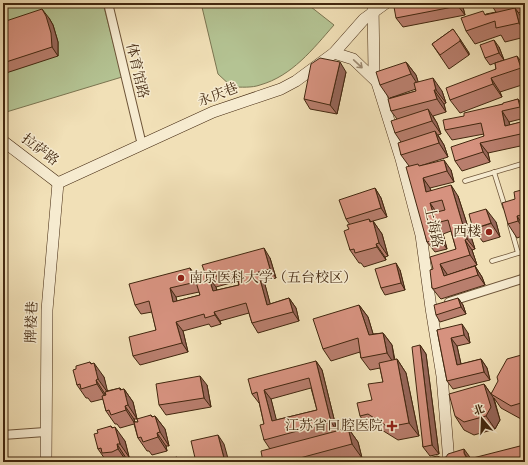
<svg xmlns="http://www.w3.org/2000/svg" width="528" height="465" viewBox="0 0 528 465" font-family="'Old Standard TT','Noto Serif SC',serif">
	<style>
		.green { fill: #b4c393; stroke: #7b7551 }
		.lines { fill: none; stroke-linecap: round; stroke-linejoin: round }
		.lane-casing { stroke: #6e5539; stroke-width: 5.5 }
		.street-casing { stroke: #6e5539; stroke-width: 10 }
		.secondary-casing { stroke: #42270f; stroke-width: 12 }
		.lane { stroke: #f6ebd0; stroke-width: 4 }
		.street { stroke: #f6ebd0; stroke-width: 8 }
		.secondary { stroke: #f6ebd0; stroke-width: 11 }
		.wall { fill: #b87e6d; stroke: #42270f; fill-rule: evenodd }
		.shaded-wall { fill: #966659; stroke: #42270f }
		.building { fill: #d6927f; stroke: #42270f; fill-rule: evenodd }
		.oneway { stroke: #9c8970 }
		.poi-dot { fill: #8f2418; stroke: #f6ebd0; stroke-width: 1.5 }
		.labels { text-anchor: middle; dominant-baseline: central; stroke-width: 3; stroke-linejoin: round; paint-order: stroke }
		.street-label { font-size: 14px; fill: #42270f; stroke: #f6ebd0 }
		.poi-label { font-size: 14px; fill: #42270f; stroke: #f6ebd0; text-anchor: end }
	</style>
	<rect width="100%" height="100%" fill="#f1e0b7"/>
	<filter id="stains"><feTurbulence type="fractalNoise" baseFrequency=".005" numOctaves="4"/><feColorMatrix values="0 0 0 0 .2 0 0 0 0 .09 0 0 0 0 .02 0 0 0 .5 -.17"/></filter>
	<radialGradient id="worn" r=".72"><stop offset=".6" stop-color="#630" stop-opacity="0"/><stop offset="1" stop-color="#630" stop-opacity=".3"/></radialGradient>
	<g class="green">
		<path d="M 3,3 L 122,3 L 104,7 L 122,77 L 3,113 Z"/>
		<path d="M 201,3 L 306,3 L 334,25 C 313,49 292,76 260,85 C 252,88 241,87 232,87 L 218,74 Z"/>
	</g>
	<g class="lines">
		<defs>
			<g id="lane">
				<path d="M 494,172 L 505,207"/>
				<path d="M 465,181 L 525,163"/>
				<path d="M 510,225 L 518,253"/>
				<path d="M 492,261 L 525,251"/>
			</g>
			<g id="street">
				<path d="M 108,3 L 142,145"/>
				<path d="M 449,302 L 525,278"/>
				<path d="M 3,435 L 45,432"/>
			</g>
			<g id="secondary">
				<path d="M 373,3 L 374,73 L 401,159 L 421,235 L 431,308 L 442,376 L 449,462"/>
				<path d="M 334,53 L 353,59 L 377,82"/>
				<path d="M 3,141 L 58,183"/>
				<path d="M 58,183 L 213,112 L 281,89 L 296,81 L 334,53 L 364,19 L 386,3"/>
				<path d="M 46,462 L 47,310 L 58,183"/>
			</g>
		</defs>
		<use href="#lane" class="lane-casing"/>
		<use href="#street" class="street-casing"/>
		<use href="#secondary" class="secondary-casing"/>
		<use href="#lane" class="lane"/>
		<use href="#street" class="street"/>
		<use href="#secondary" class="secondary"/>
	</g>
	<g class="wall">
		<path d="M 414,3 L 462,3 L 465,15 L 403,27 L 396,18 Z"/>
		<path d="M 491,3 L 525,3 L 525,11 L 518,13 L 525,22 L 525,37 L 505,42 L 501,35 L 475,44 L 466,31 L 486,14 L 496,12 L 492,6 Z"/>
		<path d="M 49,18 L 53,25 L 58,42 L 58,56 L 3,74 L 3,22 Z"/>
		<path d="M 453,29 L 469,53 L 469,55 L 449,69 L 432,44 Z"/>
		<path d="M 499,47 L 504,60 L 495,63 L 525,67 L 525,84 L 500,92 L 502,97 L 460,113 L 450,100 L 496,69 L 495,63 L 490,65 L 485,58 Z"/>
		<path d="M 406,62 L 416,75 L 418,82 L 442,91 L 446,103 L 444,104 L 446,112 L 433,116 L 437,123 L 441,134 L 438,135 L 444,145 L 448,157 L 420,166 L 451,170 L 454,182 L 430,188 L 430,190 L 458,196 L 475,249 L 472,250 L 477,265 L 448,275 L 475,266 L 482,277 L 485,285 L 441,299 L 440,298 L 432,288 L 433,269 L 456,249 L 451,231 L 443,234 L 447,249 L 435,252 L 427,242 L 409,166 L 401,155 L 401,142 L 395,133 L 397,119 L 391,111 L 389,98 L 380,85 ZM 416,89 L 416,91 L 390,98 Z"/>
		<path d="M 346,72 L 337,114 L 310,109 L 304,99 Z"/>
		<path d="M 518,99 L 525,109 L 525,118 L 509,122 L 510,125 L 525,121 L 525,145 L 488,153 L 490,162 L 462,171 L 455,161 L 484,136 L 484,134 L 452,140 L 445,130 L 464,116 L 503,104 Z"/>
		<path d="M 375,188 L 381,198 L 387,217 L 373,221 L 382,234 L 388,256 L 385,257 L 386,260 L 364,267 L 361,263 L 359,263 L 350,250 L 349,229 L 350,225 L 346,219 Z"/>
		<path d="M 525,189 L 525,235 L 517,238 L 508,224 L 515,199 Z"/>
		<path d="M 496,222 L 500,237 L 483,242 L 473,229 Z"/>
		<path d="M 270,258 L 276,278 L 264,281 L 270,304 L 289,298 L 296,308 L 299,321 L 258,333 L 252,323 L 249,313 L 220,321 L 221,324 L 211,327 L 209,324 L 183,331 L 188,352 L 140,365 L 133,356 L 156,330 L 152,312 L 141,314 L 135,305 L 190,268 L 195,276 ZM 238,281 L 239,285 L 217,290 L 216,287 ZM 199,292 L 200,295 L 177,301 L 176,297 Z"/>
		<path d="M 400,270 L 405,290 L 385,295 L 381,288 Z"/>
		<path d="M 458,298 L 463,305 L 466,314 L 440,322 L 436,315 Z"/>
		<path d="M 359,305 L 368,317 L 373,334 L 383,333 L 392,345 L 395,360 L 397,359 L 406,373 L 419,436 L 398,440 L 377,427 L 369,429 L 360,416 L 372,400 L 383,382 L 380,368 L 370,370 L 361,358 L 360,352 L 331,361 L 323,349 Z"/>
		<path d="M 437,330 L 468,333 L 470,343 L 457,346 L 461,364 L 481,359 L 487,368 L 490,380 L 453,389 L 447,381 Z"/>
		<path d="M 420,345 L 426,354 L 439,454 L 430,456 L 423,447 Z"/>
		<path d="M 525,354 L 525,418 L 521,419 L 501,408 L 494,398 L 500,420 L 495,429 L 474,435 L 464,430 L 455,416 L 484,384 L 491,394 Z"/>
		<path d="M 316,361 L 322,370 L 337,431 L 348,428 L 358,442 L 362,458 L 346,462 L 263,462 L 270,449 L 264,440 L 264,424 L 259,402 L 259,403 L 252,394 ZM 311,388 L 317,410 L 276,420 L 271,399 Z"/>
		<path d="M 90,362 L 104,377 L 107,391 L 120,388 L 121,390 L 124,389 L 133,402 L 137,419 L 134,419 L 135,422 L 138,422 L 151,415 L 153,417 L 155,416 L 165,429 L 169,446 L 166,446 L 167,451 L 152,455 L 149,451 L 147,451 L 138,438 L 134,424 L 120,428 L 117,424 L 115,424 L 106,411 L 103,399 L 91,402 L 88,398 L 86,398 L 77,385 L 76,369 Z"/>
		<path d="M 207,385 L 211,407 L 166,415 L 159,405 Z"/>
		<path d="M 111,426 L 125,441 L 129,457 L 126,458 L 127,462 L 107,462 L 98,449 L 98,433 Z"/>
	</g>
	<g class="shaded-wall">
		<path d="M 458,3 L 462,3 L 462,4 L 465,15 L 458,6 Z"/>
		<path d="M 515,8 L 525,22 L 525,33 L 519,23 Z"/>
		<path d="M 42,9 L 49,18 L 53,25 L 58,42 L 58,56 L 52,47 Z"/>
		<path d="M 460,39 L 469,53 L 469,55 L 460,41 Z"/>
		<path d="M 494,40 L 499,47 L 504,60 L 499,53 Z"/>
		<path d="M 517,56 L 525,67 L 525,74 L 521,68 Z"/>
		<path d="M 340,62 L 346,72 L 337,114 L 330,105 Z"/>
		<path d="M 406,62 L 416,75 L 420,88 L 411,74 Z"/>
		<path d="M 433,78 L 442,91 L 446,103 L 436,90 Z"/>
		<path d="M 491,78 L 500,92 L 502,97 L 493,84 Z"/>
		<path d="M 434,90 L 444,104 L 446,112 L 437,99 Z"/>
		<path d="M 518,99 L 525,109 L 525,114 L 520,107 Z"/>
		<path d="M 428,109 L 437,123 L 441,134 L 432,121 Z"/>
		<path d="M 502,111 L 509,122 L 512,136 L 505,126 Z"/>
		<path d="M 435,131 L 444,145 L 448,157 L 439,143 Z"/>
		<path d="M 480,143 L 488,153 L 490,162 L 483,152 Z"/>
		<path d="M 444,160 L 451,170 L 454,182 L 447,171 Z"/>
		<path d="M 423,178 L 430,188 L 434,202 L 426,192 Z"/>
		<path d="M 451,185 L 458,196 L 475,249 L 467,239 Z"/>
		<path d="M 375,188 L 381,198 L 387,217 L 381,208 Z"/>
		<path d="M 430,203 L 437,213 L 440,223 L 433,213 Z"/>
		<path d="M 486,209 L 496,222 L 500,237 L 491,223 Z"/>
		<path d="M 517,216 L 525,228 L 525,231 L 518,221 Z"/>
		<path d="M 369,219 L 375,228 L 373,221 L 382,234 L 388,256 L 379,243 Z"/>
		<path d="M 436,223 L 443,234 L 447,249 L 440,239 Z"/>
		<path d="M 465,240 L 472,250 L 477,265 L 470,255 Z"/>
		<path d="M 376,244 L 385,257 L 386,260 L 377,247 Z"/>
		<path d="M 264,248 L 270,258 L 276,278 L 270,269 Z"/>
		<path d="M 396,263 L 400,270 L 405,290 L 401,283 Z"/>
		<path d="M 440,264 L 447,274 L 450,283 L 444,276 Z"/>
		<path d="M 475,266 L 482,277 L 485,285 L 478,275 Z"/>
		<path d="M 190,268 L 196,277 L 192,276 Z"/>
		<path d="M 258,272 L 264,281 L 273,314 L 267,305 Z"/>
		<path d="M 209,278 L 216,287 L 219,301 L 213,291 Z"/>
		<path d="M 170,288 L 176,297 L 179,311 L 173,302 Z"/>
		<path d="M 289,298 L 296,308 L 299,321 L 293,312 Z"/>
		<path d="M 458,298 L 463,305 L 466,314 L 461,307 Z"/>
		<path d="M 359,305 L 368,317 L 377,347 L 369,335 Z"/>
		<path d="M 214,312 L 220,321 L 221,324 L 215,315 Z"/>
		<path d="M 176,322 L 183,331 L 188,352 L 182,343 Z"/>
		<path d="M 462,324 L 468,333 L 470,343 L 464,335 Z"/>
		<path d="M 383,333 L 392,345 L 395,365 L 387,353 Z"/>
		<path d="M 451,338 L 457,346 L 463,373 L 457,365 Z"/>
		<path d="M 420,345 L 426,354 L 439,454 L 432,445 Z"/>
		<path d="M 397,359 L 406,373 L 419,436 L 409,423 Z"/>
		<path d="M 481,359 L 487,368 L 490,380 L 484,372 Z"/>
		<path d="M 316,361 L 322,370 L 337,431 L 331,422 Z"/>
		<path d="M 90,362 L 96,371 L 94,363 L 104,377 L 108,393 L 98,379 Z"/>
		<path d="M 200,376 L 207,385 L 211,407 L 204,398 Z"/>
		<path d="M 96,380 L 105,394 L 106,398 L 97,384 Z"/>
		<path d="M 484,384 L 493,397 L 500,420 L 495,429 L 486,416 Z"/>
		<path d="M 120,388 L 126,397 L 124,389 L 133,402 L 137,419 L 128,405 Z"/>
		<path d="M 264,390 L 271,399 L 279,430 L 272,421 Z"/>
		<path d="M 525,397 L 525,409 L 521,403 Z"/>
		<path d="M 125,406 L 134,419 L 135,424 L 126,410 Z"/>
		<path d="M 151,415 L 157,423 L 155,416 L 165,429 L 169,446 L 160,432 Z"/>
		<path d="M 111,426 L 117,435 L 115,427 L 125,441 L 129,457 L 120,444 Z"/>
		<path d="M 348,428 L 358,442 L 362,458 L 352,444 Z"/>
		<path d="M 157,433 L 166,446 L 167,451 L 158,437 Z"/>
		<path d="M 218,435 L 224,444 L 229,462 L 225,462 Z"/>
		<path d="M 117,444 L 126,458 L 127,462 L 118,449 Z"/>
		<path d="M 464,449 L 472,460 L 470,462 L 464,453 Z"/>
	</g>
	<g class="building">
		<path d="M 414,3 L 458,3 L 458,6 L 396,18 L 394,7 Z"/>
		<path d="M 491,3 L 505,3 L 492,6 Z"/>
		<path d="M 515,8 L 519,23 L 496,28 L 495,21 L 466,31 L 461,18 L 483,11 L 485,15 Z"/>
		<path d="M 42,9 L 46,16 L 51,33 L 52,47 L 3,63 L 3,22 Z"/>
		<path d="M 453,29 L 460,39 L 460,41 L 440,55 L 432,44 Z"/>
		<path d="M 494,40 L 499,53 L 485,58 L 480,45 Z"/>
		<path d="M 517,56 L 521,68 L 491,78 L 493,84 L 450,100 L 446,88 L 496,69 L 495,63 Z"/>
		<path d="M 320,58 L 340,62 L 330,105 L 304,99 L 311,64 Z"/>
		<path d="M 406,62 L 411,74 L 380,85 L 376,72 Z"/>
		<path d="M 433,78 L 436,90 L 434,90 L 437,99 L 391,111 L 388,99 L 416,91 L 414,83 Z"/>
		<path d="M 518,99 L 520,107 L 502,111 L 505,126 L 525,121 L 525,133 L 480,143 L 483,152 L 455,161 L 451,147 L 484,136 L 481,123 L 445,130 L 443,120 L 464,116 L 464,113 L 503,104 L 503,103 Z"/>
		<path d="M 428,109 L 432,121 L 395,133 L 391,121 Z"/>
		<path d="M 435,131 L 439,143 L 401,155 L 398,143 Z"/>
		<path d="M 444,160 L 447,171 L 423,178 L 426,192 L 451,185 L 467,239 L 465,240 L 470,255 L 440,264 L 444,276 L 475,266 L 478,275 L 434,289 L 432,288 L 430,270 L 433,269 L 430,257 L 456,249 L 448,220 L 436,223 L 440,239 L 427,242 L 406,167 L 418,164 L 419,166 ZM 442,200 L 445,210 L 433,213 L 430,203 Z"/>
		<path d="M 375,188 L 381,208 L 346,219 L 339,200 Z"/>
		<path d="M 525,189 L 525,214 L 517,216 L 518,221 L 508,224 L 502,203 L 515,199 L 514,192 Z"/>
		<path d="M 486,209 L 491,223 L 473,229 L 469,214 Z"/>
		<path d="M 369,219 L 370,222 L 373,221 L 379,243 L 376,244 L 377,247 L 355,253 L 354,249 L 350,250 L 344,231 L 349,229 L 347,225 Z"/>
		<path d="M 264,248 L 270,269 L 258,272 L 267,305 L 289,298 L 293,312 L 252,323 L 246,303 L 214,312 L 215,315 L 205,318 L 204,314 L 176,322 L 182,343 L 133,356 L 129,337 L 156,330 L 149,301 L 135,305 L 129,284 L 190,268 L 192,276 L 205,273 L 202,265 ZM 236,271 L 239,285 L 213,291 L 209,278 ZM 196,282 L 200,295 L 173,302 L 170,288 Z"/>
		<path d="M 396,263 L 401,283 L 381,288 L 375,269 Z"/>
		<path d="M 458,298 L 461,307 L 436,315 L 434,305 Z"/>
		<path d="M 359,305 L 369,335 L 383,333 L 387,353 L 361,358 L 358,338 L 323,349 L 313,319 Z"/>
		<path d="M 462,324 L 464,335 L 451,338 L 457,365 L 481,359 L 484,372 L 447,381 L 437,330 Z"/>
		<path d="M 420,345 L 432,445 L 423,447 L 412,347 Z"/>
		<path d="M 525,354 L 525,397 L 521,403 L 511,406 L 491,394 L 498,381 L 497,377 L 507,359 Z"/>
		<path d="M 397,359 L 409,423 L 388,427 L 368,414 L 360,416 L 357,403 L 372,400 L 368,384 L 383,382 L 379,363 Z"/>
		<path d="M 316,361 L 331,422 L 264,440 L 260,425 L 264,424 L 257,392 L 252,394 L 248,379 ZM 309,378 L 317,410 L 272,421 L 264,390 Z"/>
		<path d="M 90,362 L 91,364 L 94,363 L 98,379 L 96,380 L 97,384 L 81,389 L 80,384 L 77,385 L 73,370 L 76,369 L 76,366 Z"/>
		<path d="M 200,376 L 204,398 L 159,405 L 156,384 Z"/>
		<path d="M 484,384 L 491,407 L 486,416 L 464,422 L 455,416 L 449,394 Z"/>
		<path d="M 120,388 L 120,390 L 124,389 L 128,405 L 125,406 L 126,410 L 111,415 L 109,410 L 106,411 L 102,396 L 106,395 L 105,392 Z"/>
		<path d="M 151,415 L 152,417 L 155,416 L 160,432 L 157,433 L 158,437 L 143,442 L 141,437 L 138,438 L 134,422 L 138,422 L 137,419 Z"/>
		<path d="M 111,426 L 112,428 L 115,427 L 120,444 L 117,444 L 118,449 L 112,452 L 102,453 L 101,448 L 98,449 L 94,434 L 98,433 L 97,430 Z"/>
		<path d="M 348,428 L 352,444 L 285,462 L 263,462 L 261,451 Z"/>
		<path d="M 523,434 L 525,434 L 525,462 L 415,462 L 437,456 L 442,458 L 446,457 L 448,454 L 464,449 L 464,453 L 466,457 L 473,458 L 520,446 L 524,441 L 525,438 Z"/>
		<path d="M 218,435 L 225,462 L 196,462 L 191,441 Z"/>
		<path d="M 177,457 L 178,462 L 159,462 Z"/>
	</g>
	<defs><path id="oneway-shaft" d="M-6 0H5M1.5-3L5.5 0L1.5 3" fill="none" stroke-width="1.6" stroke-linecap="round" stroke-linejoin="round"/></defs>
	<use class="oneway" href="#oneway-shaft" transform="translate(358 64) rotate(43)"/>
	<g class="poi-dot">
		<circle cx="489" cy="232" r="4"/>
		<circle cx="181" cy="278" r="4"/>
		<path d="M390 420h4v4h4v4h-4v4h-4v-4h-4v-4h4z"/>
	</g>
	<g class="labels">
		<g class="street-label">
			<text transform="translate(137 71) rotate(77)">体育馆路</text>
			<text transform="translate(218 95) rotate(-21)">永庆巷</text>
			<text transform="translate(40 150) rotate(37)">拉萨路</text>
			<text transform="translate(433 227) rotate(78)">上海路</text>
			<text transform="translate(32 322) rotate(-88)">牌楼巷</text>
		</g>
		<g class="poi-label">
			<text x="481" y="232">西楼</text>
			<text x="189" y="278" text-anchor="start">南京医科大学（五台校区）</text>
			<text x="383" y="426">江苏省口腔医院</text>
		</g>
	</g>
	<rect width="528" height="465" fill="none" stroke="#f1e0b7" stroke-width="16"/>
	<rect x="4" y="4" width="520" height="457" fill="none" stroke="#42270f" stroke-width="2"/>
	<rect x="8" y="8" width="512" height="449" fill="none" stroke="#42270f"/>
	<g transform="translate(482 419) rotate(341)" stroke="#f6ebd0" stroke-width="3" paint-order="stroke">
	<path d="M0-3L7 15L0 10L-7 15Z" fill="#42270f"/>
	<text y="-6" font-size="11" font-weight="bold" text-anchor="middle" fill="#42270f">北</text>
	</g>
	<rect width="100%" height="100%" filter="url(#stains)"/>
	<rect width="100%" height="100%" fill="url(#worn)"/>
</svg>
